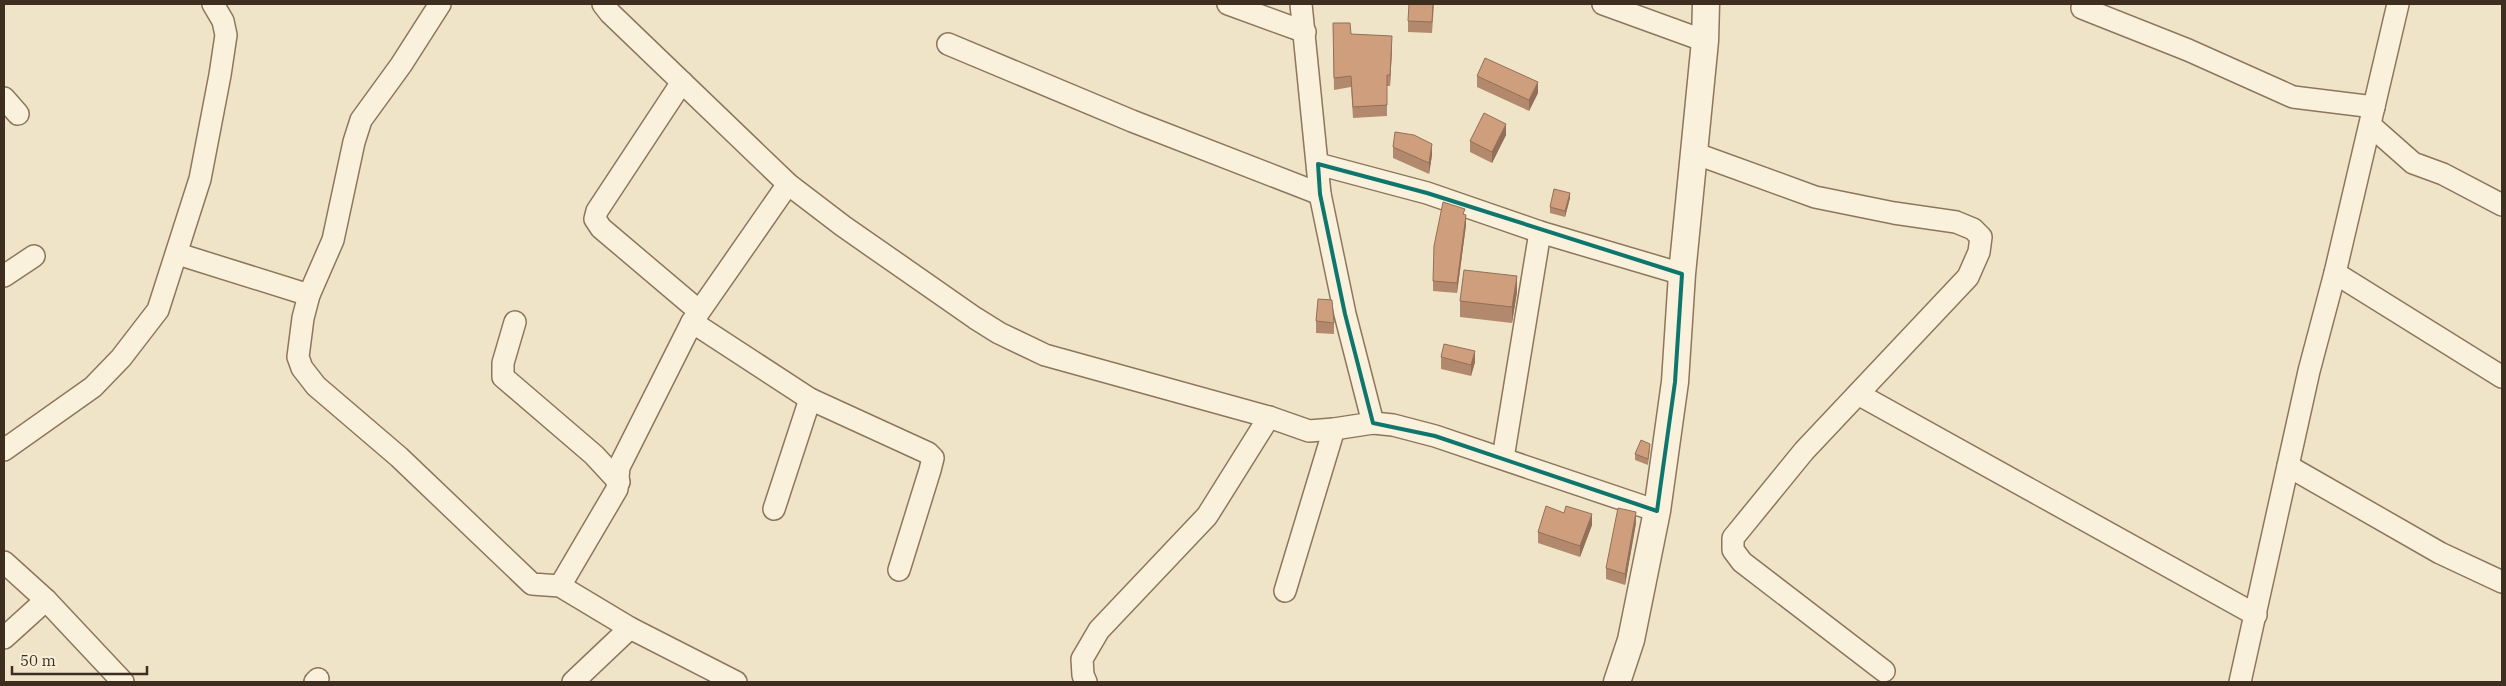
<svg xmlns="http://www.w3.org/2000/svg" width="2506" height="686" viewBox="0 0 2506 686" font-family="'IBM Plex Serif',serif">
	<style>
		.lines { fill: none; stroke-linecap: round; stroke-linejoin: round }
		.minor-casing { stroke: #8d765c; stroke-width: 24 }
		.tertiary-casing { stroke: #8d765c; stroke-width: 29 }
		.minor { stroke: #faf1dc; stroke-width: 21 }
		.tertiary { stroke: #faf1dc; stroke-width: 26 }
		.wall { fill: #b2896c }
		.shaded-wall { fill: #916f58 }
		.building { fill: #cf9f7d; stroke: #916f58 }
		.marked { fill: none; stroke: #0f766e; stroke-width: 4; stroke-linejoin: round }
	</style>
	<rect width="100%" height="100%" fill="#f0e4c8"/>
	<g class="lines">
		<defs>
			<g id="minor">
				<path d="M 440,4 L 401,65 L 361,120 L 354,142 L 333,240 L 309,295 L 303,318 L 298,357 L 302,368 L 316,386 L 399,457 L 532,584 L 560,586 L 630,628 L 736,682"/>
				<path d="M 603,4 L 610,13 L 788,184 L 843,226 L 975,318 L 999,333 L 1045,355 L 1269,417 L 1309,431 L 1334,429 L 1373,423 L 1393,425 L 1435,436 L 1657,511"/>
				<path d="M 1228,4 L 1305,32"/>
				<path d="M 1301,4 L 1320,194 L 1345,314 L 1373,423"/>
				<path d="M 1603,4 L 1705,41"/>
				<path d="M 2082,8 L 2188,50 L 2293,97 L 2374,107"/>
				<path d="M 948,44 L 1132,121 L 1320,194"/>
				<path d="M 682,82 L 597,211 L 595,219 L 601,228 L 699,311"/>
				<path d="M 4,98 L 18,114"/>
				<path d="M 2370,125 L 2413,163 L 2443,174 L 2502,205"/>
				<path d="M 1694,153 L 1815,197 L 1894,213 L 1956,222 L 1973,229 L 1981,237 L 1979,252 L 1968,277 L 1804,451 L 1733,538 L 1733,550 L 1742,562 L 1884,671"/>
				<path d="M 1318,164 L 1427,193 L 1540,232 L 1682,274"/>
				<path d="M 178,254 L 309,295"/>
				<path d="M 2335,273 L 2502,377"/>
				<path d="M 4,276 L 34,256"/>
				<path d="M 515,322 L 503,363 L 503,377 L 594,455 L 619,482"/>
				<path d="M 692,322 L 810,399 L 928,453 L 933,458 L 930,470 L 899,570"/>
				<path d="M 1858,394 L 2256,615"/>
				<path d="M 4,450 L 93,387 L 121,358 L 158,310 L 200,179 L 220,75 L 226,35 L 223,21 L 213,4"/>
				<path d="M 1503,458 L 1540,232"/>
				<path d="M 2288,466 L 2440,553 L 2502,582"/>
				<path d="M 774,509 L 810,399"/>
				<path d="M 4,562 L 46,600 L 123,682"/>
				<path d="M 560,586 L 617,489 L 619,467 L 692,322 L 788,184"/>
				<path d="M 1285,591 L 1334,429"/>
				<path d="M 4,638 L 46,600"/>
				<path d="M 315,682 L 318,679"/>
				<path d="M 573,682 L 630,628"/>
				<path d="M 1086,682 L 1083,675 L 1082,659 L 1099,630 L 1207,516 L 1269,417"/>
				<path d="M 2240,682 L 2309,371 L 2335,273 L 2398,4"/>
			</g>
			<path id="tertiary" d="M 1617,682 L 1631,640 L 1657,511 L 1675,382 L 1682,274 L 1705,41 L 1706,4"/>
		</defs>
		<use href="#minor" class="minor-casing"/>
		<use href="#tertiary" class="tertiary-casing"/>
		<use href="#minor" class="minor"/>
		<use href="#tertiary" class="tertiary"/>
	</g>
	<g class="wall">
		<path d="M 1434,4 L 1432,33 L 1408,32 L 1408,21 Z"/>
		<path d="M 1333,23 L 1351,34 L 1392,48 L 1390,86 L 1387,86 L 1387,116 L 1353,118 L 1351,87 L 1334,90 Z"/>
		<path d="M 1477,76 L 1538,93 L 1529,111 L 1477,87 Z"/>
		<path d="M 1506,135 L 1492,163 L 1470,152 L 1470,141 Z"/>
		<path d="M 1393,147 L 1432,155 L 1429,174 L 1393,158 Z"/>
		<path d="M 1570,198 L 1565,217 L 1550,213 L 1550,207 Z"/>
		<path d="M 1465,215 L 1466,225 L 1457,293 L 1433,291 L 1433,281 Z"/>
		<path d="M 1517,292 L 1512,323 L 1460,317 L 1460,301 Z"/>
		<path d="M 1316,321 L 1334,323 L 1334,334 L 1316,333 Z"/>
		<path d="M 1441,357 L 1475,362 L 1471,376 L 1441,369 Z"/>
		<path d="M 1650,449 L 1648,465 L 1635,460 L 1635,454 Z"/>
		<path d="M 1564,513 L 1592,525 L 1580,557 L 1538,543 L 1538,532 Z"/>
		<path d="M 1636,523 L 1625,585 L 1606,579 L 1606,568 Z"/>
	</g>
	<g class="shaded-wall">
		<path d="M 1392,36 L 1392,48 L 1390,86 L 1390,75 Z"/>
		<path d="M 1538,82 L 1538,93 L 1529,111 L 1529,100 Z"/>
		<path d="M 1506,124 L 1506,135 L 1492,163 L 1492,152 Z"/>
		<path d="M 1432,144 L 1432,155 L 1429,174 L 1429,163 Z"/>
		<path d="M 1570,193 L 1570,198 L 1565,217 L 1565,211 Z"/>
		<path d="M 1466,215 L 1466,225 L 1457,293 L 1457,283 Z"/>
		<path d="M 1517,276 L 1517,292 L 1512,323 L 1512,307 Z"/>
		<path d="M 1475,351 L 1475,362 L 1471,376 L 1471,365 Z"/>
		<path d="M 1636,512 L 1636,523 L 1625,585 L 1625,574 Z"/>
		<path d="M 1592,514 L 1592,525 L 1580,557 L 1580,546 Z"/>
	</g>
	<g class="building">
		<path d="M 1409,4 L 1433,4 L 1432,22 L 1408,21 Z"/>
		<path d="M 1333,23 L 1350,23 L 1351,34 L 1392,36 L 1390,75 L 1387,75 L 1387,105 L 1353,107 L 1351,76 L 1334,78 Z"/>
		<path d="M 1485,58 L 1538,82 L 1529,100 L 1477,76 Z"/>
		<path d="M 1484,113 L 1506,124 L 1492,152 L 1470,141 Z"/>
		<path d="M 1395,132 L 1414,135 L 1432,144 L 1429,163 L 1393,147 Z"/>
		<path d="M 1554,189 L 1570,193 L 1565,211 L 1550,207 Z"/>
		<path d="M 1443,202 L 1465,209 L 1463,214 L 1466,215 L 1457,283 L 1433,281 L 1434,246 Z"/>
		<path d="M 1464,270 L 1517,276 L 1512,307 L 1460,301 Z"/>
		<path d="M 1318,299 L 1332,300 L 1334,323 L 1316,321 Z"/>
		<path d="M 1444,344 L 1475,351 L 1471,365 L 1441,357 Z"/>
		<path d="M 1641,440 L 1650,444 L 1648,459 L 1635,454 Z"/>
		<path d="M 1546,506 L 1564,513 L 1566,506 L 1592,514 L 1580,546 L 1538,532 Z"/>
		<path d="M 1618,508 L 1636,512 L 1625,574 L 1606,568 Z"/>
	</g>
	<path class="marked" d="M 1318,164 L 1427,193 L 1682,274 L 1675,382 L 1657,511 L 1435,436 L 1373,423 L 1345,314 L 1320,194 Z"/>
	<rect width="2506" height="686" fill="none" stroke="#3d2e20" stroke-width="10"/>
	<path d="M12 666v8h135v-8" fill="none" stroke="#3d2e20" stroke-width="2.5"/>
	<text x="20" y="666" font-size="15" fill="#3d2e20" stroke="#f7eed8" stroke-width="4" paint-order="stroke">50 m</text>
</svg>
